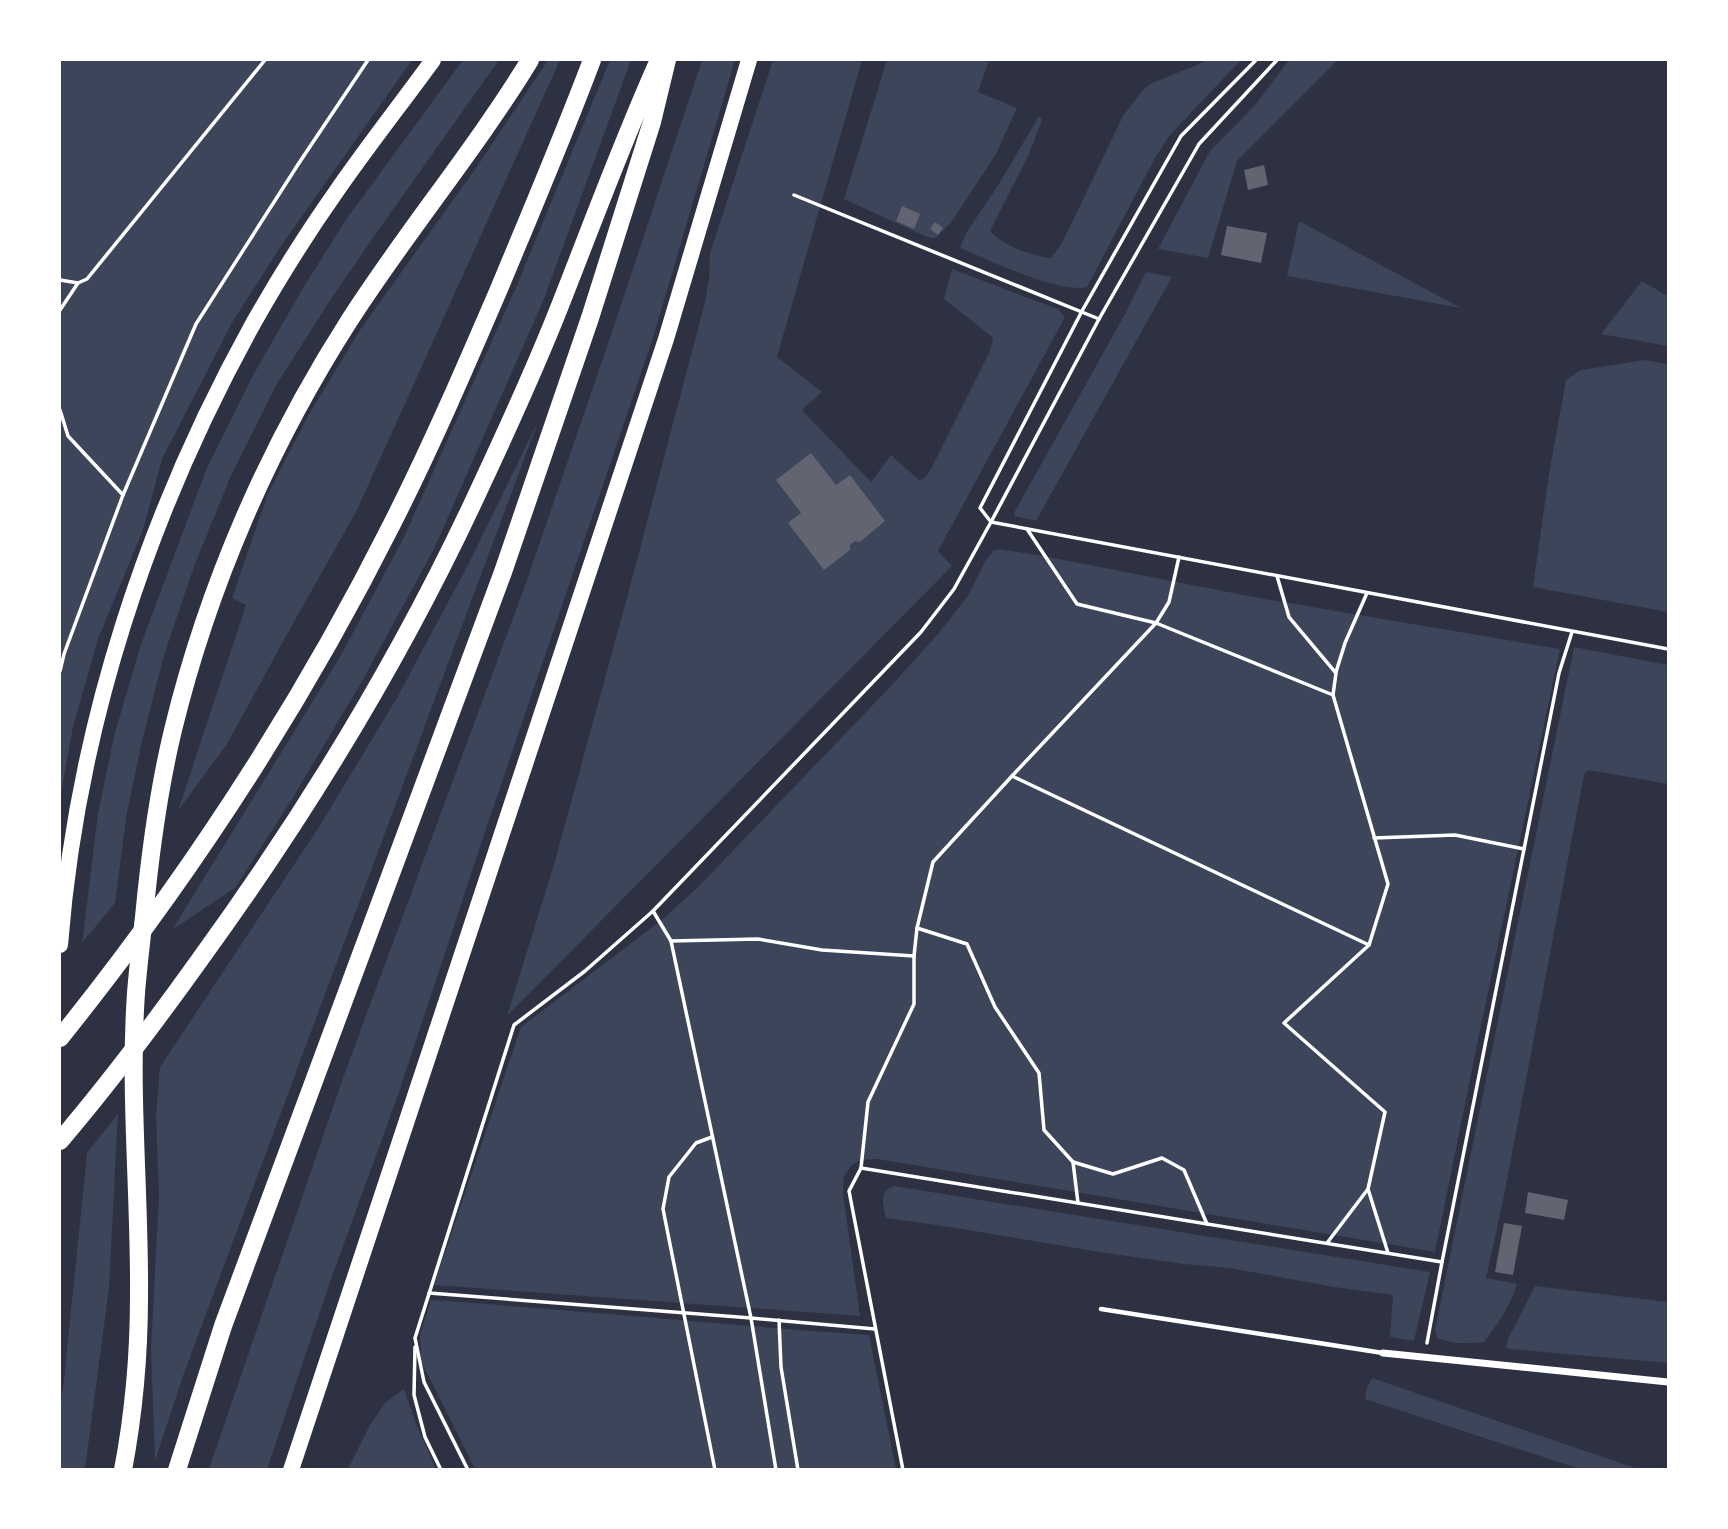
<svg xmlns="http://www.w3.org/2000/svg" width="1728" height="1529" viewBox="0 0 1728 1529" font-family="'Nunito Sans',sans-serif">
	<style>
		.green { fill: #3c4559 }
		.building { fill: #626471 }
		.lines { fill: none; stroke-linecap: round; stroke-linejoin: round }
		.path { stroke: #fff; stroke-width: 3.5 }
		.service { stroke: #fff; stroke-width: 4.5 }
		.minor { stroke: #fff; stroke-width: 7 }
		.trunk { stroke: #fff; stroke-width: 16 }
		.motorway { stroke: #fff; stroke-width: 18 }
	</style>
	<rect width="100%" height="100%" fill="#2d3142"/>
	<g class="green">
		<path d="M 60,60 L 412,60 L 281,246 L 233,321 L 162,459 L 143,530 L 98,639 L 73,727 L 60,798 Z"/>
		<path d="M 463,60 L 499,60 L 377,232 L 329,302 L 275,387 L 230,478 L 195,564 L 165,652 L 143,737 L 127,812 L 115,903 L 82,943 L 98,814 L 114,736 L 140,647 L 206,470 L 252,377 L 303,288 L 345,221 Z"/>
		<path d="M 548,60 L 560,60 L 357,510 L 290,629 L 227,744 L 178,811 L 246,605 L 232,598 L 267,496 L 308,416 L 360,330 L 476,168 Z"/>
		<path d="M 610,60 L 631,60 L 544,299 L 434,549 L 361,683 L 289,804 L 235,888 L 172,930 L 340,657 L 404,537 L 517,285 Z"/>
		<path d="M 702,60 L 735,60 L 653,338 L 487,826 L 398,1095 L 330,1282 L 267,1469 L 209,1469 L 344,1075 L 526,583 L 614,326 Z"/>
		<path d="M 773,60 L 862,60 L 777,357 L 822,392 L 802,410 L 871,482 L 891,455 L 919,480 L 924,479 L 931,469 L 989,353 L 993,341 L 992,337 L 944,299 L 952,269 L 1058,309 L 1065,317 L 938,551 L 952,566 L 507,1016 L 555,861 L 628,594 L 705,302 L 709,279 L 710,253 Z"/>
		<path d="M 887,60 L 989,60 L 978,92 L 1017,108 L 996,154 L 950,224 L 935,238 L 927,237 L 844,199 Z"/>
		<path d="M 1206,60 L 1241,60 L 1169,136 L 1154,160 L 1087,287 C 1058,294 989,260 960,248 L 966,233 L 997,187 L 1039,116 L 1042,120 L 1029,154 L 990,231 C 1002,245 1032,256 1051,258 L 1062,243 L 1123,116 L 1142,91 L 1150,84 L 1199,64 Z"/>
		<path d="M 1289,60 L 1338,60 L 1237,161 L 1208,258 L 1158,249 L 1210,151 L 1256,104 Z"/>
		<path d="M 1299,221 L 1461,308 L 1287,276 Z"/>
		<path d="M 1146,272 L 1172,277 L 1036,521 L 1014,516 L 1015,511 L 1125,314 Z"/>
		<path d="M 1642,281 L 1666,295 L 1668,292 L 1668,346 L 1601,334 Z"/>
		<path d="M 1643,360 L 1668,364 L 1668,612 L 1533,587 L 1549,474 L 1566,380 L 1581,370 Z"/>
		<path d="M 539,419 L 183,1376 L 155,1461 L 151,1349 L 159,1196 L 156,1115 L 160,1067 L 319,827 L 398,696 L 469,563 Z"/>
		<path d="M 998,549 L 1038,555 L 1259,598 L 1560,649 L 1478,1040 L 1435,1252 L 877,1159 L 861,1160 L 852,1165 L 844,1176 L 843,1193 L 860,1316 L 434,1285 L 521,1027 L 663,919 L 699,886 L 892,685 L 938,634 L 967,597 L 986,560 L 993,551 Z"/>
		<path d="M 1574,647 L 1668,665 L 1668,784 L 1589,770 L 1586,771 L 1584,775 L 1502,1206 L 1486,1278 L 1517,1284 C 1511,1305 1498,1324 1484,1342 C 1468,1344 1452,1344 1437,1338 L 1435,1330 Z"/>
		<path d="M 118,1114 L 109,1288 L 85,1469 L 60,1469 L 60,1410 L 64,1380 L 87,1153 Z"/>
		<path d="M 894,1186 L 1430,1272 L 1414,1341 L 1390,1337 L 1393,1295 L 1334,1287 L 1230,1268 L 1184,1264 L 1106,1253 L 950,1227 L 886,1218 C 884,1205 877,1192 894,1186 Z"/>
		<path d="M 1535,1286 L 1668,1302 L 1668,1363 L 1509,1349 L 1506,1346 L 1509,1337 Z"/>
		<path d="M 431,1300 C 577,1310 723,1325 869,1335 L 896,1469 L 475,1469 L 421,1361 L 420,1335 Z"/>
		<path d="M 1372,1378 L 1638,1469 L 1580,1469 L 1365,1399 L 1367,1388 Z"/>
		<path d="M 404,1389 L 416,1424 L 436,1469 L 348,1469 L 370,1425 L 385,1403 Z"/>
	</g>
	<g class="building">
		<path d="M 1264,165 L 1268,185 L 1248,190 L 1244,170 Z"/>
		<path d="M 902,206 L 920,214 L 914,229 L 896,221 Z"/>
		<path d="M 935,222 L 943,228 L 938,235 L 930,229 Z"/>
		<path d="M 1227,226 L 1267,233 L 1261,263 L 1221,255 Z"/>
		<path d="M 811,453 L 836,485 L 850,475 L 885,521 L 860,542 L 855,541 L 850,545 L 850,550 L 824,570 L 788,523 L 801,513 L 776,480 Z"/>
		<path d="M 1528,1192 L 1568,1200 L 1564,1220 L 1525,1213 Z"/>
		<path d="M 1504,1223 L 1522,1226 L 1513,1275 L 1495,1272 Z"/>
	</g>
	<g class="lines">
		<g class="path">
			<path d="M 1256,60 L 1181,136 L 1082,311 L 980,508 L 991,522 L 1668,649"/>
			<path d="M 794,195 L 1099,319"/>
			<path d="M 60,280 L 78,283"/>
			<path d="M 60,310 L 78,283 L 87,279 L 265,60"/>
			<path d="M 60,410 L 68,436 L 123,495"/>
			<path d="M 1027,529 L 1077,604 L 1156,623 L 1333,695 L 1388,884 L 1369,945 L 1284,1023 L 1385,1112 L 1368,1189 L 1388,1253"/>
			<path d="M 1179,557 L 1169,602 L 1156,623 L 1012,776 L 1369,945"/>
			<path d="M 1277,576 L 1289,617 L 1336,673 L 1333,695"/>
			<path d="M 60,671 L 64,654 L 123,495 L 196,324 L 299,163 L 368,60"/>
			<path d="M 1336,672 L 1345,643 L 1367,593"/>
			<path d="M 1374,838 L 1455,835 L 1524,849"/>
			<path d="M 653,911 L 671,941 L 751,1318 L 776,1470"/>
			<path d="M 917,928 L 967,944 L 995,1007 L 1039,1073 L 1044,1130 L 1073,1162 L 1078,1203"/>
			<path d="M 671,941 L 758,939 L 822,950 L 914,956"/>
			<path d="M 712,1137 L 696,1143 L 669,1177 L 663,1209 L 715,1470"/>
			<path d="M 1073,1162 L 1113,1174 L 1162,1158 L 1184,1170 L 1207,1224"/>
			<path d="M 861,1168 L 868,1102 L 914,1004 L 914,956 L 917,928 L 933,862 L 1012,776"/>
			<path d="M 1327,1243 L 1368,1189"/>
			<path d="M 1442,1262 L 1559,673 L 1572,632"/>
			<path d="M 429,1293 L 751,1318 L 875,1329"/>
			<path d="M 779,1320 L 781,1367 L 798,1470"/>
			<path d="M 415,1347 L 414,1395 L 425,1437 L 441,1470"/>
			<path d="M 468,1470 L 424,1382 L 415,1338 L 514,1025 L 585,971 L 653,911 L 921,632 L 954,589 L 991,522 L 1099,319 L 1199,144 L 1277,60"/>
			<path d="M 903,1470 L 849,1191 L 861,1168 L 1442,1262 L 1427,1343"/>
		</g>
		<path class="service" d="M 1101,1309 L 1383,1353"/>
		<path class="minor" d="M 1383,1353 L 1668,1382"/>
		<g class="trunk">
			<path d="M 60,945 C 77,727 148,513 254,322 C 279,278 307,233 336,192 C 367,147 401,104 433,60"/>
			<path d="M 291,1470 L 666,339 L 749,60"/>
		</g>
		<g class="motorway">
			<path d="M 60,1038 C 188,879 300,707 392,524 C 431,447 465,368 499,289 C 531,212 563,137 592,60"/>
			<path d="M 60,1141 C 110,1082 156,1021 201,958 C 307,812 402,656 478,492 C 507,430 536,367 561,303 C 593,222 623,140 659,60"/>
			<path d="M 123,1470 C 134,1412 139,1354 139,1296 C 140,1195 129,1094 136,993 C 138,968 141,943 144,917 C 150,854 158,792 173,730 C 208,586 269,446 349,321 C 406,232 475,150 530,60"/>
			<path d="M 177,1470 L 223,1326 L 503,572 L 590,318 L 652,122 L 667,60"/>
		</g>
	</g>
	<rect width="1728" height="1529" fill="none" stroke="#ffffff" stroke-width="122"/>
</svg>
